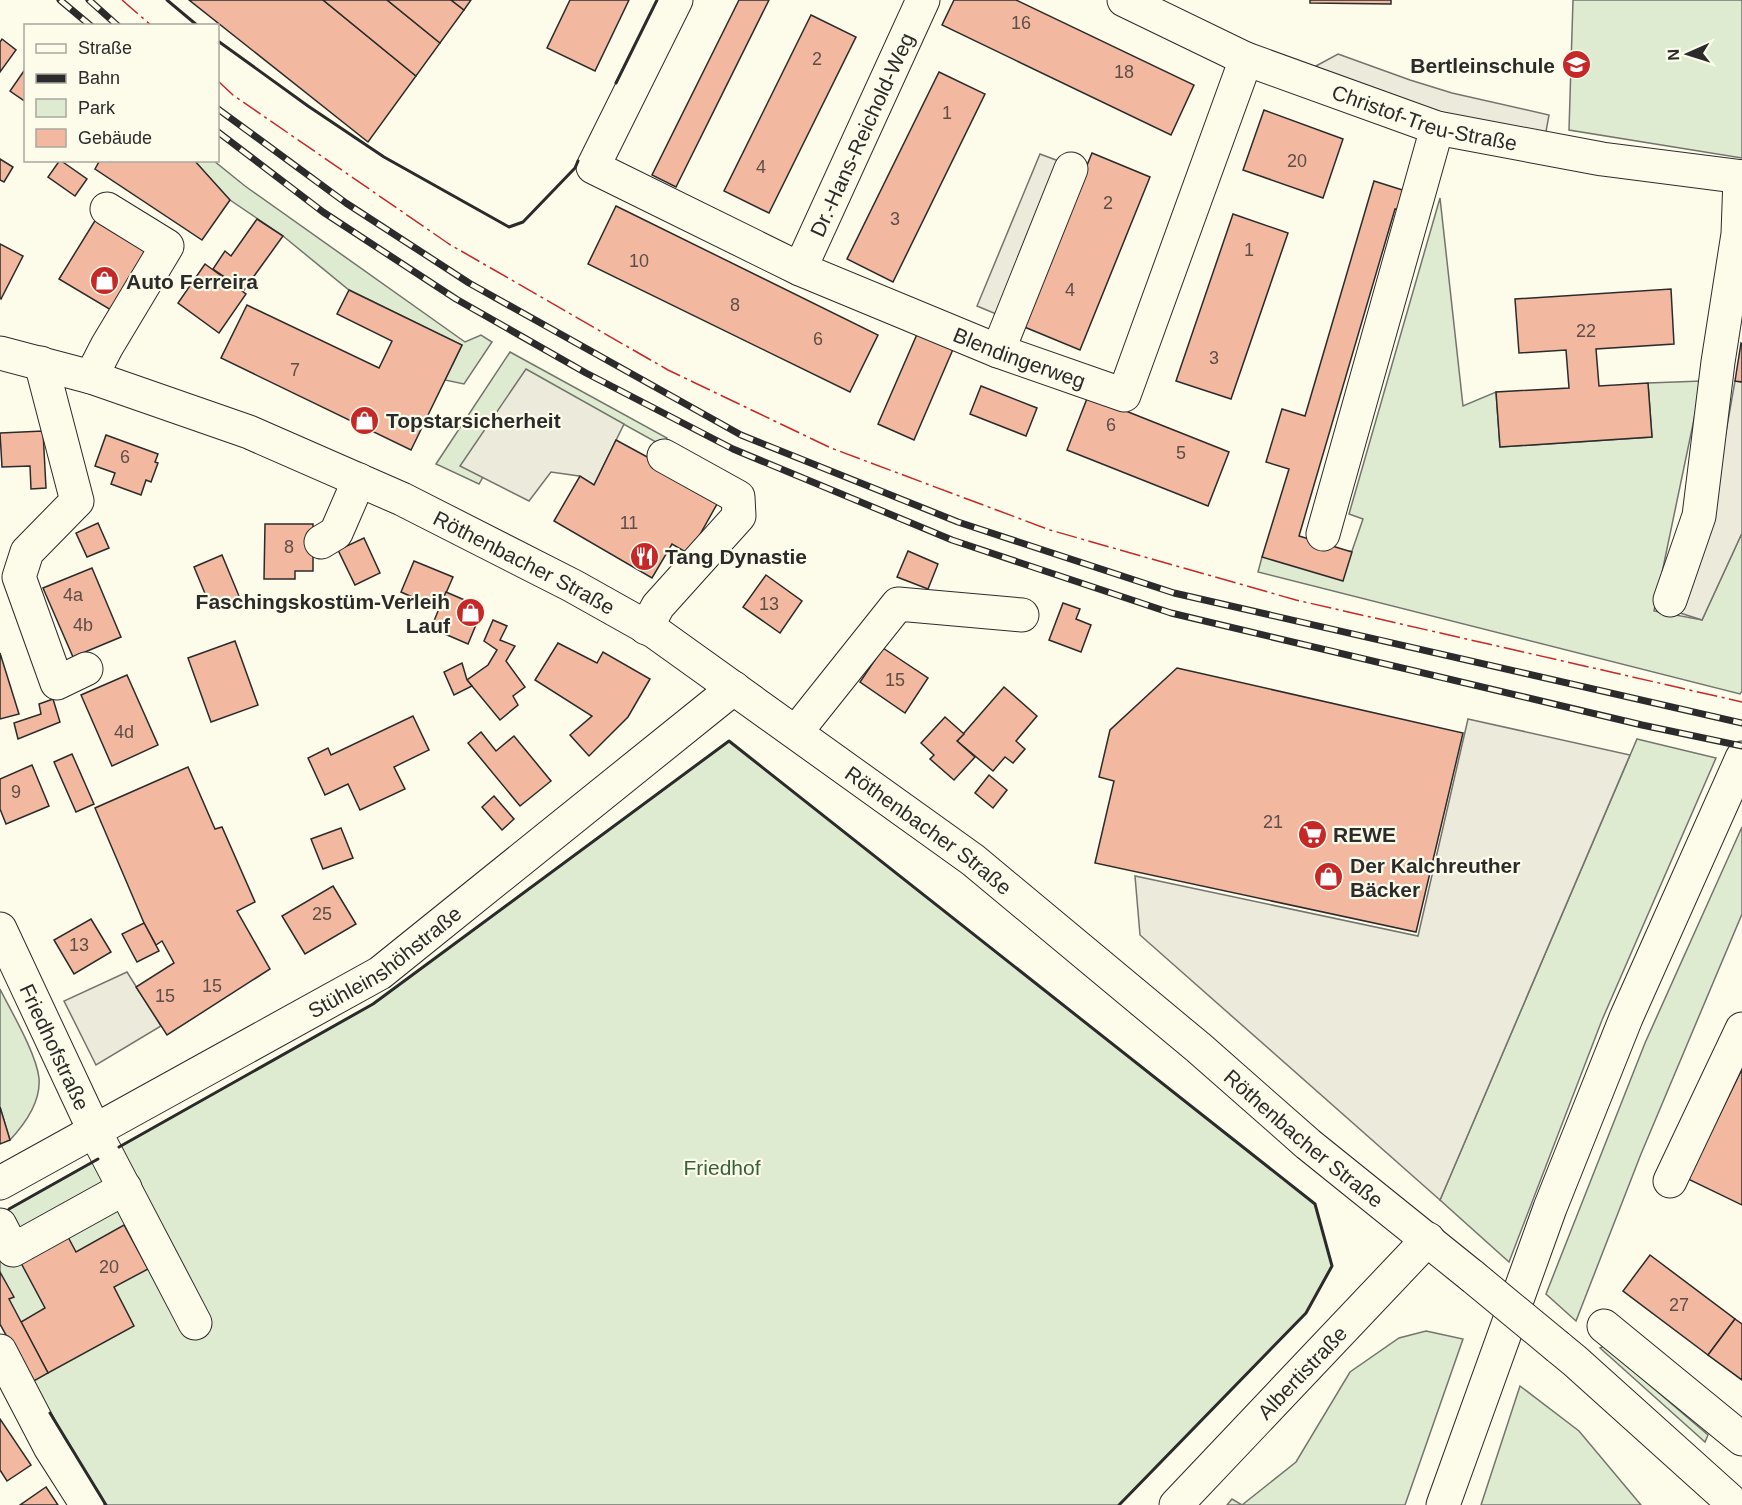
<svg xmlns="http://www.w3.org/2000/svg" width="1742" height="1505" viewBox="0 0 1742 1505" font-family="Arial,sans-serif">
	<style>
		.green { fill: #deebd1; stroke: #74746e; stroke-width: 1.5 }
		.parking { fill: #eceadb; stroke: #74746e; stroke-width: 1.5 }
		.building { fill: #f2b8a0; stroke: #2b2b2b; stroke-width: 1.5 }
		.lines { fill: none; stroke-linecap: round; stroke-linejoin: round }
		.minor-casing { stroke: #2b2b2b; stroke-width: 35 }
		.major-casing { stroke: #2b2b2b; stroke-width: 35 }
		.minor { stroke: #fdfbea; stroke-width: 33 }
		.major { stroke: #fdfbea; stroke-width: 33 }
		.rail-casing { stroke: #2b2b2b; stroke-width: 7 }
		.rail { stroke: #fdfbea; stroke-width: 4.5; stroke-dasharray: 14; stroke-linecap: butt }
		.major-bridge-casing { stroke: #2b2b2b; stroke-width: 35; stroke-linecap: butt }
		.major-bridge { stroke: #fdfbea; stroke-width: 33 }
		.wall { stroke: #2b2b2b; stroke-width: 3 }
		.power { stroke: #c62828; stroke-width: 1.5; stroke-dasharray: 21 4.5 3 4.5; stroke-linecap: butt }
		.labels { text-anchor: middle; dominant-baseline: central; stroke-width: 4.5; stroke-linejoin: round; paint-order: stroke }
		.number-label { font-size: 18px; fill: #5d4e48 }
		.poi-label { font-size: 21px; font-weight: bold; fill: #2b2b2b; stroke: #fdfbea; text-anchor: start }
		.street-label { font-size: 21px; fill: #2b2b2b; stroke: #fdfbea }
		.park-label { font-size: 21px; fill: #34623c; stroke: #fdfbea }
	</style>
	<rect width="100%" height="100%" fill="#fdfbea"/>
	<g class="green">
		<path d="M 1573,0 L 1742,0 L 1742,158 L 1569,130 Z"/>
		<path d="M 194,161 L 214,161 L 245,186 L 465,342 L 481,335 L 492,342 L 464,384 L 445,380 L 462,345 L 349,290 L 283,236 L 230,200 Z"/>
		<path d="M 1440,198 L 1463,406 L 1496,392 L 1500,447 L 1652,437 L 1648,383 L 1702,381 L 1654,611 L 1702,620 L 1742,533 L 1742,691 L 1740,694 L 1258,572 L 1262,557 L 1352,551 L 1363,519 L 1349,514 Z"/>
		<path d="M 510,352 L 667,438 L 663,446 L 526,370 L 461,466 L 483,477 L 479,484 L 436,464 Z"/>
		<path d="M 1637,739 L 1716,758 L 1602,1020 L 1509,1262 L 1440,1200 Z"/>
		<path d="M 729,741 L 1315,1204 L 1332,1266 L 1306,1313 L 1119,1505 L 103,1505 L 63,1441 L 0,1324 L 0,1214 L 373,1004 Z"/>
		<path d="M 1742,827 L 1742,914 L 1641,1154 L 1576,1321 L 1546,1294 L 1645,1043 Z"/>
		<path d="M 0,989 C 12,1013 36,1053 39,1078 C 41,1102 25,1124 10,1140 L 0,1107 Z"/>
		<path d="M 1426,1331 L 1463,1339 L 1405,1505 L 1227,1505 L 1232,1499 L 1242,1505 L 1296,1462 L 1350,1372 L 1399,1338 Z"/>
		<path d="M 1604,1346 L 1708,1435 L 1705,1442 L 1600,1348 Z"/>
		<path d="M 1520,1386 L 1579,1431 L 1641,1505 L 1481,1505 Z"/>
	</g>
	<g class="parking">
		<path d="M 1338,54 L 1410,80 L 1452,93 L 1549,115 L 1545,137 L 1451,119 L 1329,77 L 1316,66 Z"/>
		<path d="M 1040,154 L 1064,163 L 1001,316 L 977,306 Z"/>
		<path d="M 526,369 L 624,424 L 594,485 L 579,476 L 551,472 L 529,501 L 460,466 Z"/>
		<path d="M 1735,381 L 1742,382 L 1742,533 L 1702,620 L 1677,612 L 1708,534 Z"/>
		<path d="M 1468,719 L 1630,755 L 1440,1200 L 1140,935 L 1135,876 L 1418,936 Z"/>
		<path d="M 127,972 L 161,1026 L 96,1065 L 64,1001 Z"/>
	</g>
	<g class="building">
		<path d="M 189,0 L 323,0 L 416,76 L 368,142 Z"/>
		<path d="M 323,0 L 387,0 L 440,43 L 416,76 Z"/>
		<path d="M 387,0 L 451,0 L 464,10 L 440,43 Z"/>
		<path d="M 451,0 L 471,0 L 464,10 Z"/>
		<path d="M 570,0 L 629,0 L 595,71 L 547,48 Z"/>
		<path d="M 739,0 L 769,0 L 676,187 L 652,175 Z"/>
		<path d="M 954,0 L 1016,0 L 1194,85 L 1171,135 L 942,25 Z"/>
		<path d="M 1310,0 L 1391,0 L 1391,4 L 1310,3 Z"/>
		<path d="M 811,15 L 856,37 L 769,213 L 724,191 Z"/>
		<path d="M 2,39 L 16,50 L 0,72 L 0,42 Z"/>
		<path d="M 26,68 L 26,102 L 10,91 Z"/>
		<path d="M 939,72 L 985,94 L 893,282 L 847,259 Z"/>
		<path d="M 1264,110 L 1343,139 L 1323,198 L 1243,170 Z"/>
		<path d="M 1092,153 L 1150,177 L 1080,350 L 1022,326 Z"/>
		<path d="M 0,159 L 13,167 L 4,182 L 0,180 Z"/>
		<path d="M 60,160 L 87,179 L 75,196 L 48,177 Z"/>
		<path d="M 100,160 L 194,160 L 230,200 L 202,240 L 95,169 Z"/>
		<path d="M 1374,181 L 1412,193 L 1406,212 L 1395,209 L 1299,536 L 1352,552 L 1343,581 L 1262,557 L 1289,469 L 1266,462 L 1282,409 L 1305,416 Z"/>
		<path d="M 616,206 L 878,335 L 850,392 L 588,264 Z"/>
		<path d="M 1233,214 L 1288,233 L 1231,399 L 1176,381 Z"/>
		<path d="M 96,219 L 152,253 L 116,313 L 59,279 Z"/>
		<path d="M 257,219 L 283,236 L 244,290 L 213,269 L 225,251 L 231,256 Z"/>
		<path d="M 0,244 L 23,256 L 1,299 L 0,298 Z"/>
		<path d="M 205,264 L 246,294 L 219,333 L 178,303 Z"/>
		<path d="M 1671,289 L 1674,344 L 1596,349 L 1599,386 L 1648,383 L 1652,437 L 1500,447 L 1496,392 L 1569,388 L 1566,350 L 1519,353 L 1515,299 Z"/>
		<path d="M 349,290 L 462,345 L 411,450 L 221,358 L 247,305 L 379,368 L 392,341 L 337,314 Z"/>
		<path d="M 918,332 L 954,347 L 914,440 L 878,424 Z"/>
		<path d="M 1741,343 L 1742,344 L 1742,382 L 1735,381 Z"/>
		<path d="M 981,386 L 1037,408 L 1026,436 L 970,414 Z"/>
		<path d="M 1088,396 L 1229,452 L 1208,506 L 1067,450 Z"/>
		<path d="M 43,431 L 46,488 L 31,489 L 30,466 L 2,467 L 0,433 Z"/>
		<path d="M 106,435 L 158,454 L 155,462 L 158,463 L 151,482 L 146,480 L 141,495 L 111,484 L 115,473 L 95,466 Z"/>
		<path d="M 616,440 L 721,497 L 689,554 L 672,544 L 652,578 L 554,521 L 580,476 L 594,485 Z"/>
		<path d="M 98,523 L 109,548 L 87,557 L 76,533 Z"/>
		<path d="M 265,524 L 313,524 L 313,571 L 295,571 L 295,579 L 264,579 Z"/>
		<path d="M 364,538 L 380,573 L 355,585 L 338,550 Z"/>
		<path d="M 908,551 L 938,564 L 928,589 L 897,577 Z"/>
		<path d="M 222,555 L 239,596 L 211,608 L 194,567 Z"/>
		<path d="M 414,561 L 453,577 L 439,609 L 401,592 Z"/>
		<path d="M 92,568 L 121,637 L 73,657 L 43,588 Z"/>
		<path d="M 766,575 L 802,601 L 780,633 L 743,607 Z"/>
		<path d="M 446,592 L 483,608 L 468,644 L 431,628 Z"/>
		<path d="M 1063,603 L 1080,609 L 1076,619 L 1091,625 L 1081,652 L 1049,640 Z"/>
		<path d="M 493,620 L 507,626 L 500,640 L 515,646 L 506,661 L 525,687 L 513,696 L 518,705 L 500,720 L 467,680 L 488,665 L 497,650 L 484,641 Z"/>
		<path d="M 235,641 L 258,705 L 211,722 L 188,658 Z"/>
		<path d="M 558,643 L 597,663 L 603,652 L 650,679 L 628,717 L 589,756 L 570,735 L 592,716 L 535,680 Z"/>
		<path d="M 883,648 L 928,678 L 905,713 L 860,682 Z"/>
		<path d="M 0,653 L 19,714 L 0,719 Z"/>
		<path d="M 462,663 L 467,680 L 472,686 L 454,695 L 444,672 Z"/>
		<path d="M 1177,668 L 1463,733 L 1416,932 L 1095,863 L 1114,781 L 1099,777 L 1110,730 Z"/>
		<path d="M 127,675 L 158,745 L 112,766 L 81,695 Z"/>
		<path d="M 1004,687 L 1037,716 L 1016,741 L 1025,749 L 1013,763 L 1005,757 L 993,771 L 957,741 Z"/>
		<path d="M 53,699 L 60,722 L 18,739 L 14,723 L 41,714 L 39,704 Z"/>
		<path d="M 413,716 L 429,750 L 394,767 L 405,789 L 360,810 L 348,784 L 325,795 L 308,758 L 328,748 L 331,755 Z"/>
		<path d="M 945,717 L 964,734 L 957,741 L 975,757 L 954,780 L 930,759 L 934,755 L 921,743 Z"/>
		<path d="M 481,732 L 496,751 L 514,736 L 551,781 L 520,806 L 468,743 Z"/>
		<path d="M 72,754 L 94,804 L 76,812 L 54,762 Z"/>
		<path d="M 32,765 L 49,806 L 6,824 L 0,809 L 0,779 Z"/>
		<path d="M 188,767 L 215,829 L 222,827 L 255,902 L 237,911 L 270,969 L 167,1035 L 136,987 L 174,963 L 162,941 L 156,945 L 144,923 L 95,808 Z"/>
		<path d="M 989,775 L 1007,790 L 993,808 L 975,793 Z"/>
		<path d="M 494,796 L 514,819 L 502,830 L 482,807 Z"/>
		<path d="M 341,828 L 353,858 L 323,869 L 311,839 Z"/>
		<path d="M 333,886 L 356,924 L 305,954 L 282,916 Z"/>
		<path d="M 91,919 L 111,952 L 74,974 L 54,940 Z"/>
		<path d="M 144,923 L 159,951 L 137,962 L 122,934 Z"/>
		<path d="M 1742,1069 L 1742,1205 L 1688,1179 Z"/>
		<path d="M 0,1107 L 10,1140 L 0,1144 Z"/>
		<path d="M 124,1225 L 148,1269 L 114,1287 L 134,1326 L 48,1373 L 21,1322 L 45,1308 L 21,1263 L 68,1237 L 76,1252 Z"/>
		<path d="M 1650,1255 L 1735,1319 L 1708,1355 L 1623,1291 Z"/>
		<path d="M 0,1272 L 14,1297 L 9,1299 L 48,1373 L 32,1382 L 0,1324 Z"/>
		<path d="M 1735,1319 L 1742,1324 L 1742,1380 L 1708,1355 Z"/>
		<path d="M 0,1419 L 31,1465 L 7,1481 L 0,1470 Z"/>
		<path d="M 46,1487 L 58,1505 L 20,1505 Z"/>
	</g>
	<g class="lines">
		<defs>
			<g id="minor">
				<path id="s1" d="M 676,0 L 593,167 L 800,269 L 998,351 L 1124,395 L 1246,59"/>
				<path id="s2" d="M 1124,0 L 1246,59 L 1437,128 L 1602,159 L 1742,177"/>
				<path id="s3" d="M 800,269 L 923,0"/>
				<path d="M 998,351 L 1071,169"/>
				<path d="M 41,363 L 77,501 L 27,552 L 19,577 L 57,683 L 86,669"/>
				<path d="M 91,377 L 107,346 L 167,246 L 107,209"/>
				<path d="M 1323,534 L 1437,128"/>
				<path d="M 321,542 L 336,533 L 359,480"/>
				<path d="M 1670,600 L 1699,516 L 1718,362 L 1738,234 L 1740,177"/>
				<path d="M 646,628 L 658,606 L 739,516 L 738,497 L 664,456"/>
				<path d="M 796,732 L 898,604 L 1022,615"/>
				<path id="s4" d="M 0,929 L 95,1132 L 195,1323"/>
				<path d="M 1670,1181 L 1742,1029"/>
				<path id="s5" d="M 0,1183 L 380,973 L 734,688"/>
				<path d="M 0,1225 L 13,1250 L 125,1188"/>
				<path d="M 1604,1326 L 1742,1439"/>
				<path d="M 0,1351 L 50,1447 L 87,1505"/>
			</g>
			<g id="major">
				<path id="s6" d="M 0,353 L 91,377 L 249,432 L 402,499 L 573,586 L 655,632 L 973,860 L 1199,1048 L 1308,1144 L 1472,1276"/>
				<path d="M 1558,1347 L 1575,1361 L 1735,1505"/>
				<path id="s7" d="M 1176,1505 L 1428,1239"/>
				<path d="M 1443,1505 L 1550,1208 L 1626,1018 L 1742,758"/>
			</g>
		</defs>
		<use href="#minor" class="minor-casing"/>
		<use href="#major" class="major-casing"/>
		<use href="#minor" class="minor"/>
		<use href="#major" class="major"/>
		<defs>
			<g id="rail">
				<path d="M 60,0 L 91,26"/>
				<path d="M 89,0 L 118,26"/>
				<path d="M 218,109 L 346,203 L 469,283 L 741,435 L 958,522 L 1174,593 L 1742,723"/>
				<path d="M 218,132 L 323,212 L 456,299 L 586,373 L 733,449 L 952,540 L 1171,613 L 1642,725 L 1742,746"/>
			</g>
		</defs>
		<use href="#rail" class="rail-casing"/>
		<use href="#rail" class="rail"/>
		<defs>
			<path id="major-bridge" d="M 1472,1276 L 1558,1347"/>
		</defs>
		<use href="#major-bridge" class="major-bridge-casing"/>
		<use href="#major-bridge" class="major-bridge"/>
		<g class="wall">
			<path d="M 167,0 L 198,26"/>
			<path d="M 218,41 L 308,106 L 384,157 L 509,227 L 523,222 L 575,168 L 578,161"/>
			<path d="M 616,83 L 657,0"/>
			<path d="M 119,1147 L 373,1004 L 729,741 L 1315,1204 L 1332,1266 L 1306,1313 L 1119,1505"/>
			<path d="M 9,1209 L 98,1159"/>
			<path d="M 50,1413 L 106,1505"/>
		</g>
		<g class="power">
			<path d="M 122,0 L 152,26"/>
			<path d="M 218,81 L 233,95 L 449,244 L 668,370 L 831,448 L 1050,530 L 1296,600 L 1742,702"/>
		</g>
	</g>
	<defs>
		<symbol id="school-disc" viewBox="-11 -11 22 22"><circle r="9.5" fill="#c62828" stroke="#fdfbea"/><path d="M0-5L7-2L0 1L-7-2ZM-4 1L0 2.5L4 1V4Q0 6-4 4Z" fill="#fff"/></symbol>
		<symbol id="shop-disc" viewBox="-11 -11 22 22"><circle r="9.5" fill="#c62828" stroke="#fdfbea"/><path d="M-5-2.5h2.3a2.7 3.5 0 0 1 5.4 0H5L5.5 6h-11ZM-1.5-2.5h3a1.5 2.3 0 0 0-3 0Z" fill="#fff"/></symbol>
		<symbol id="restaurant-disc" viewBox="-11 -11 22 22"><circle r="9.5" fill="#c62828" stroke="#fdfbea"/><path d="M-5-6h1v4h1v-4h1v4h1v-4h1v5L-1.5 .5V6h-2V.5L-5-1ZM5-6V6H3V1.5H1.5Q1.5-4 5-6Z" fill="#fff"/></symbol>
		<symbol id="supermarket-disc" viewBox="-11 -11 22 22"><circle r="9.5" fill="#c62828" stroke="#fdfbea"/><path d="M-6-5.5h2.5l.6 2H6L4.5 2H-2.5L-4.4-4H-6ZM-1.5 3.2a1.3 1.3 0 1 0 .1 0ZM3 3.2a1.3 1.3 0 1 0 .1 0Z" fill="#fff"/></symbol>
	</defs>
	<g fill-rule="evenodd">
		<use href="#school-disc" x="1560" y="48" width="33" height="33"/>
		<use href="#shop-disc" x="88" y="264" width="33" height="33"/>
		<use href="#shop-disc" x="348" y="404" width="33" height="33"/>
		<use href="#restaurant-disc" x="628" y="540" width="33" height="33"/>
		<use href="#shop-disc" x="454" y="596" width="33" height="33"/>
		<use href="#supermarket-disc" x="1296" y="818" width="33" height="33"/>
		<use href="#shop-disc" x="1312" y="860" width="33" height="33"/>
	</g>
	<g class="labels">
		<g class="number-label">
			<text x="1021" y="23">16</text>
			<text x="817" y="59">2</text>
			<text x="1124" y="72">18</text>
			<text x="947" y="113">1</text>
			<text x="1297" y="161">20</text>
			<text x="761" y="167">4</text>
			<text x="1108" y="203">2</text>
			<text x="895" y="219">3</text>
			<text x="1249" y="250">1</text>
			<text x="639" y="261">10</text>
			<text x="1070" y="290">4</text>
			<text x="735" y="305">8</text>
			<text x="1586" y="331">22</text>
			<text x="818" y="339">6</text>
			<text x="1214" y="358">3</text>
			<text x="295" y="370">7</text>
			<text x="1111" y="425">6</text>
			<text x="1181" y="453">5</text>
			<text x="125" y="457">6</text>
			<text x="629" y="523">11</text>
			<text x="289" y="547">8</text>
			<text x="73" y="595">4a</text>
			<text x="769" y="604">13</text>
			<text x="83" y="625">4b</text>
			<text x="895" y="680">15</text>
			<text x="124" y="732">4d</text>
			<text x="16" y="792">9</text>
			<text x="1273" y="822">21</text>
			<text x="322" y="914">25</text>
			<text x="79" y="945">13</text>
			<text x="212" y="986">15</text>
			<text x="165" y="996">15</text>
			<text x="109" y="1267">20</text>
			<text x="1679" y="1305">27</text>
		</g>
		<g class="poi-label">
			<text x="1555" y="65" text-anchor="end">Bertleinschule</text>
			<text x="126" y="281">Auto Ferreira</text>
			<text x="386" y="420">Topstarsicherheit</text>
			<text x="665" y="556">Tang Dynastie</text>
			<text x="450" y="601" text-anchor="end">Faschingskostüm-Verleih<tspan x="450" dy="24">Lauf</tspan></text>
			<text x="1333" y="834">REWE</text>
			<text x="1350" y="865">Der Kalchreuther<tspan x="1350" dy="24">Bäcker</tspan></text>
		</g>
		<g class="street-label">
			<text stroke="none"><textPath href="#s2" startOffset="324">Christof-Treu-Straße</textPath></text>
			<text stroke="none"><textPath href="#s3" startOffset="148">Dr.-Hans-Reichold-Weg</textPath></text>
			<text stroke="none"><textPath href="#s1" startOffset="654">Blendingerweg</textPath></text>
			<text stroke="none"><textPath href="#s6" startOffset="566">Röthenbacher Straße</textPath></text>
			<text stroke="none"><textPath href="#s6" startOffset="1052">Röthenbacher Straße</textPath></text>
			<text stroke="none"><textPath href="#s5" startOffset="444">Stühleinshöhstraße</textPath></text>
			<text stroke="none"><textPath href="#s4" startOffset="130">Friedhofstraße</textPath></text>
			<text stroke="none"><textPath href="#s6" startOffset="1538">Röthenbacher Straße</textPath></text>
			<text stroke="none"><textPath href="#s7" startOffset="183">Albertistraße</textPath></text>
		</g>
		<g class="park-label">
			<text x="722" y="1167">Friedhof</text>
		</g>
	</g>
	<rect x="24" y="24" width="195" height="138" fill="#fdfbea" stroke="#a9a89e" stroke-width="1.5"/>
	<rect x="36" y="44" width="30" height="9" fill="#fdfbea" stroke="#a9a89e" stroke-width="1.5"/>
	<text x="78" y="54" font-size="18" fill="#2b2b2b">Straße</text>
	<rect x="36" y="74" width="30" height="9" fill="#2b2b2b" stroke="#a9a89e" stroke-width="1.5"/>
	<text x="78" y="84" font-size="18" fill="#2b2b2b">Bahn</text>
	<rect x="36" y="99" width="30" height="18" fill="#deebd1" stroke="#a9a89e" stroke-width="1.5"/>
	<text x="78" y="114" font-size="18" fill="#2b2b2b">Park</text>
	<rect x="36" y="129" width="30" height="18" fill="#f2b8a0" stroke="#a9a89e" stroke-width="1.5"/>
	<text x="78" y="144" font-size="18" fill="#2b2b2b">Gebäude</text>
	<g transform="translate(1688 54) rotate(267)" stroke="#fdfbea" stroke-width="4.5" paint-order="stroke">
	<path d="M0-4.5L10 22L0 15L-10 22Z" fill="#2b2b2b"/>
	<text y="-9" font-size="16" font-weight="bold" text-anchor="middle" fill="#2b2b2b">N</text>
	</g>
</svg>
